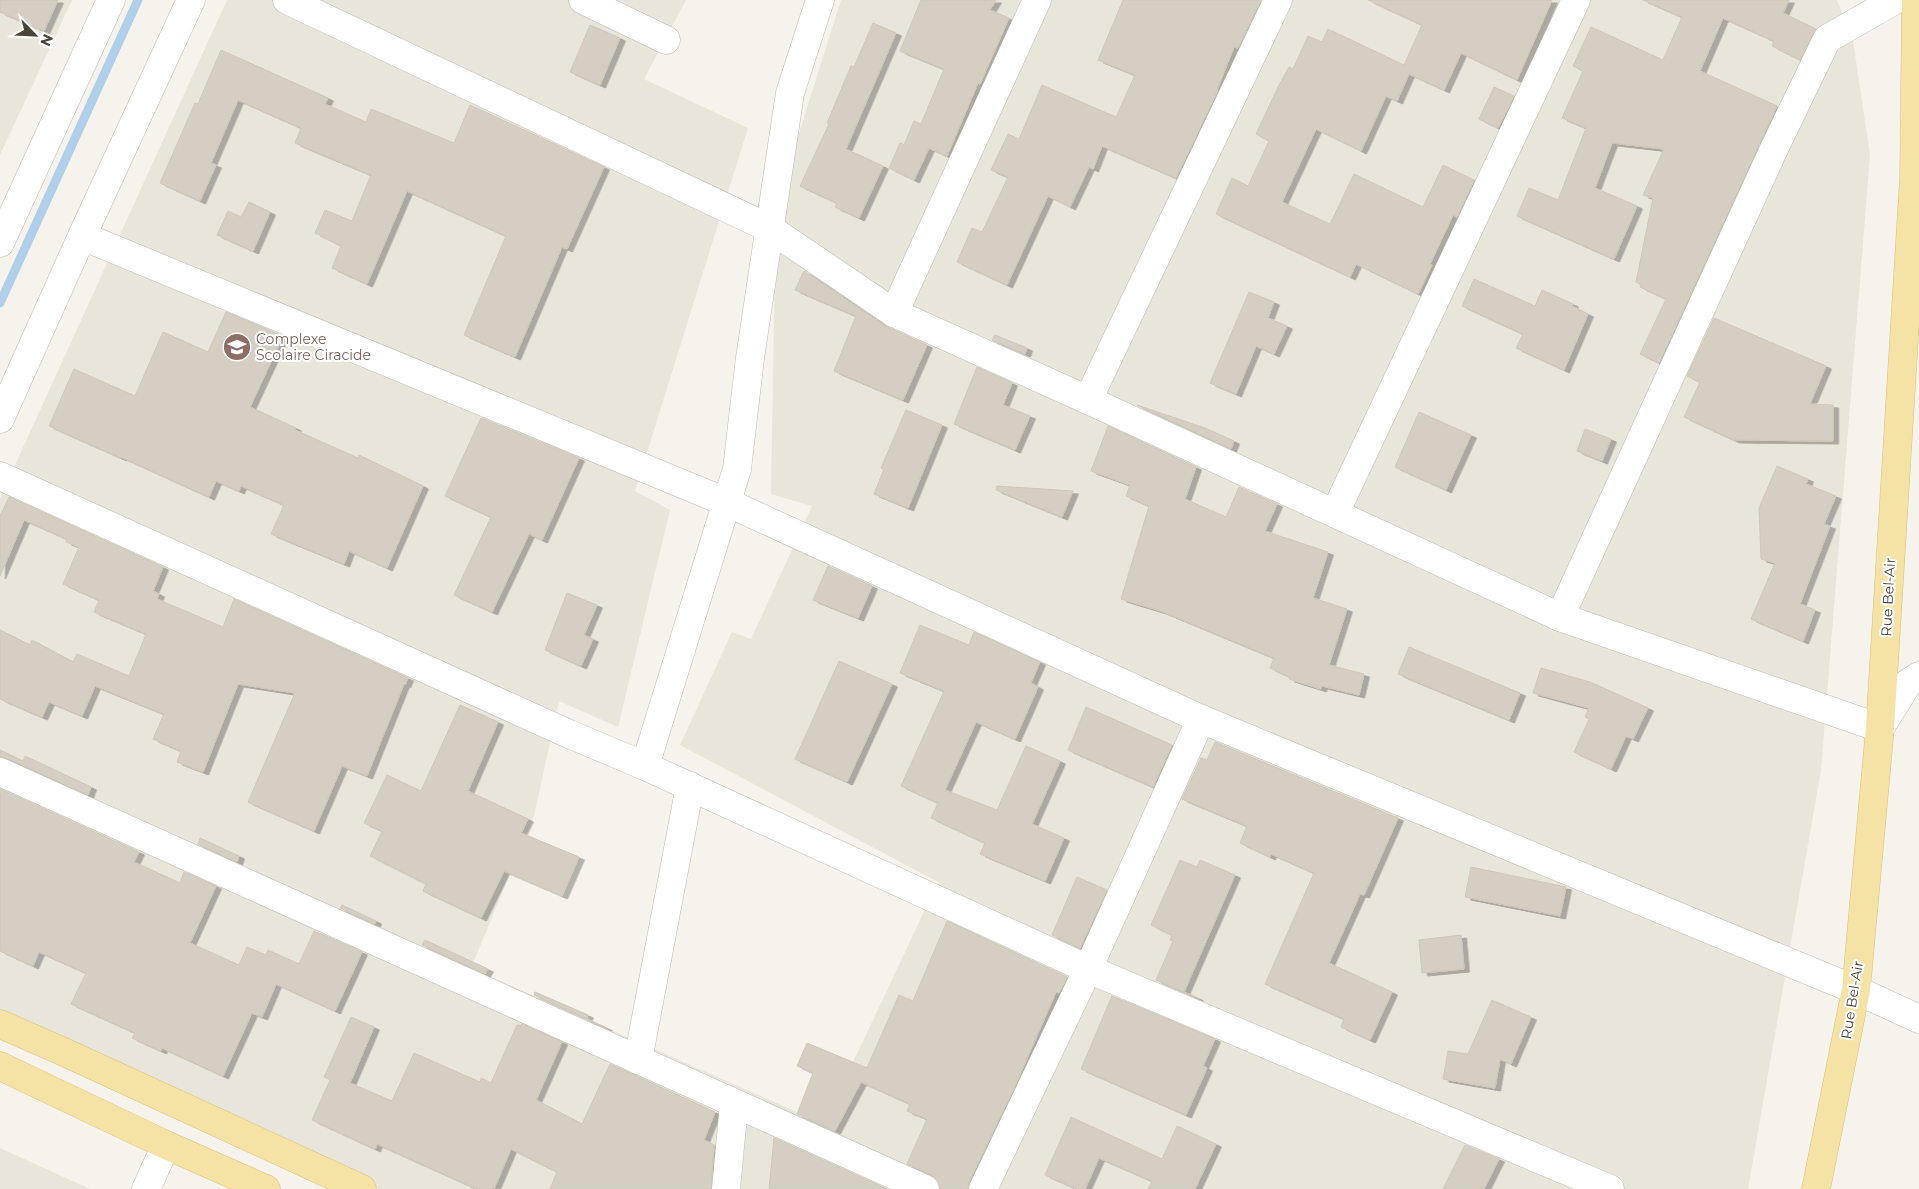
<svg xmlns="http://www.w3.org/2000/svg" width="1919" height="1189" viewBox="0 0 1919 1189" font-family="Montserrat,sans-serif">
	<style>
		.residential { fill: #e8e5db }
		.lines { fill: none; stroke-linecap: round; stroke-linejoin: round }
		.stream { stroke: #b0cfeb; stroke-width: 9 }
		.building { fill: #d5cfc3; stroke: #d0c7b7; filter: url(#shadow) }
		.minor-casing { stroke: #c0bbb0; stroke-width: 29 }
		.major-casing { stroke: #dac176; stroke-width: 29 }
		.minor { stroke: #fff; stroke-width: 28 }
		.major { stroke: #f5e3a5; stroke-width: 28 }
		.labels { text-anchor: middle; dominant-baseline: central; stroke-width: 4; stroke-linejoin: round; paint-order: stroke }
		.education-label { font-size: 14px; fill: #785e54; stroke: #fff; text-anchor: start }
		.street-label { font-size: 14px; fill: #49443a; stroke: #fff }
	</style>
	<defs>
		<filter id="shadow"><feDropShadow dx="5.5" dy="3" stdDeviation="0" flood-color="#0004"/></filter>
	</defs>
	<rect width="100%" height="100%" fill="#f5f3ec"/>
	<g class="residential">
		<path d="M 0,0 L 72,0 L 0,155 Z"/>
		<path d="M 227,0 L 686,0 L 644,79 L 748,128 L 635,491 L 670,510 L 618,727 L 559,701 L 534,816 L 471,968 L 824,1124 L 938,882 L 680,745 L 732,632 L 751,639 L 812,506 L 771,494 L 776,206 L 841,0 L 1837,0 L 1853,41 L 1870,155 L 1821,770 L 1748,1189 L 379,1189 L 0,1014 L 0,498 Z"/>
		<path d="M 0,1148 L 90,1189 L 0,1189 Z"/>
	</g>
	<g class="lines">
		<path class="stream" d="M 0,303 L 138,0"/>
	</g>
	<g class="building">
		<path d="M 0,0 L 58,0 L 44,31 L 0,12 Z"/>
		<path d="M 921,0 L 996,0 L 990,10 L 1009,18 L 980,84 L 978,83 L 947,156 L 929,148 L 914,180 L 889,168 L 900,143 L 904,145 L 914,121 L 921,124 L 944,69 L 900,51 Z"/>
		<path d="M 1123,0 L 1261,0 L 1238,48 L 1234,47 L 1217,90 L 1218,90 L 1176,178 L 1102,146 L 1093,169 L 1089,167 L 1070,207 L 1048,196 L 1007,285 L 957,262 L 972,228 L 982,232 L 1008,177 L 991,170 L 1008,134 L 1019,139 L 1042,85 L 1116,117 L 1135,75 L 1098,60 Z"/>
		<path d="M 1368,0 L 1552,0 L 1517,80 L 1461,53 L 1444,90 L 1409,74 L 1397,101 L 1386,96 L 1361,151 L 1316,129 L 1282,202 L 1330,224 L 1354,174 L 1423,207 L 1443,165 L 1474,180 L 1457,217 L 1453,215 L 1430,264 L 1432,265 L 1418,294 L 1356,264 L 1350,277 L 1216,214 L 1232,178 L 1248,186 L 1269,141 L 1256,134 L 1279,85 L 1289,67 L 1293,69 L 1308,36 L 1322,42 L 1328,29 L 1404,65 L 1422,25 Z"/>
		<path d="M 1643,0 L 1789,0 L 1783,13 L 1816,29 L 1800,60 L 1772,46 L 1774,41 L 1723,18 L 1700,71 L 1777,106 L 1659,363 L 1640,354 L 1666,299 L 1640,287 L 1641,285 L 1636,282 L 1653,198 L 1643,195 L 1664,149 L 1612,143 L 1595,188 L 1637,206 L 1614,259 L 1517,216 L 1529,188 L 1558,200 L 1586,128 L 1562,118 L 1583,71 L 1573,66 L 1591,27 L 1663,60 L 1682,17 Z"/>
		<path d="M 873,23 L 896,33 L 846,149 L 883,166 L 859,218 L 835,207 L 837,203 L 800,186 L 829,124 L 827,123 L 851,66 L 854,67 Z"/>
		<path d="M 590,25 L 620,38 L 600,85 L 570,72 Z"/>
		<path d="M 221,50 L 328,98 L 325,104 L 366,122 L 371,109 L 454,143 L 470,105 L 604,167 L 567,249 L 562,247 L 515,357 L 464,335 L 506,236 L 407,191 L 367,284 L 332,268 L 341,246 L 315,233 L 325,210 L 352,221 L 371,175 L 295,143 L 301,128 L 238,100 L 211,163 L 216,165 L 200,201 L 160,183 L 195,103 L 198,104 Z"/>
		<path d="M 1494,87 L 1514,96 L 1498,128 L 1479,119 Z"/>
		<path d="M 249,202 L 270,212 L 253,251 L 217,235 L 228,211 L 241,217 Z"/>
		<path d="M 804,271 L 885,326 L 927,345 L 903,400 L 834,371 L 856,316 L 795,290 Z"/>
		<path d="M 1474,279 L 1535,306 L 1542,290 L 1573,304 L 1572,306 L 1588,314 L 1564,370 L 1516,348 L 1523,334 L 1462,306 Z"/>
		<path d="M 1249,292 L 1274,302 L 1268,318 L 1287,326 L 1274,354 L 1256,346 L 1236,394 L 1210,383 Z"/>
		<path d="M 226,312 L 283,336 L 250,407 L 296,428 L 295,430 L 358,458 L 359,455 L 423,486 L 387,568 L 349,551 L 344,564 L 271,534 L 284,505 L 241,486 L 239,491 L 216,481 L 209,497 L 121,457 L 121,458 L 49,426 L 74,369 L 135,396 L 163,332 L 208,352 Z"/>
		<path d="M 1714,318 L 1826,366 L 1810,404 L 1833,405 L 1833,441 L 1734,440 L 1684,417 L 1700,382 L 1687,376 Z"/>
		<path d="M 995,335 L 1027,348 L 1025,354 L 992,340 Z"/>
		<path d="M 977,367 L 1012,383 L 1003,405 L 1030,416 L 1015,450 L 954,424 Z"/>
		<path d="M 1137,405 L 1205,428 L 1234,441 L 1231,449 Z"/>
		<path d="M 906,410 L 942,425 L 908,508 L 874,494 L 884,469 L 881,468 Z"/>
		<path d="M 1419,412 L 1471,435 L 1446,490 L 1395,467 Z"/>
		<path d="M 481,418 L 579,458 L 542,540 L 529,534 L 492,612 L 454,595 L 491,517 L 445,496 Z"/>
		<path d="M 1108,426 L 1196,467 L 1185,499 L 1226,517 L 1239,487 L 1277,504 L 1265,531 L 1328,552 L 1313,598 L 1347,609 L 1329,665 L 1364,674 L 1359,695 L 1322,686 L 1321,689 L 1289,679 L 1290,677 L 1270,668 L 1274,658 L 1161,611 L 1121,599 L 1149,506 L 1126,496 L 1130,485 L 1091,471 Z"/>
		<path d="M 1585,429 L 1611,439 L 1602,461 L 1577,451 Z"/>
		<path d="M 1777,466 L 1808,479 L 1806,484 L 1836,496 L 1824,524 L 1830,526 L 1800,604 L 1815,610 L 1803,641 L 1751,619 L 1775,563 L 1761,559 L 1759,508 Z"/>
		<path d="M 997,486 L 1073,491 L 1062,517 L 996,490 Z"/>
		<path d="M 9,497 L 163,567 L 153,591 L 159,594 L 157,599 L 223,627 L 234,599 L 408,678 L 405,685 L 404,684 L 367,776 L 342,766 L 314,831 L 248,802 L 295,693 L 238,684 L 203,772 L 177,762 L 181,751 L 153,739 L 164,714 L 95,686 L 82,716 L 49,702 L 42,717 L 0,699 L 0,630 L 30,645 L 32,640 L 73,662 L 77,654 L 129,676 L 146,634 L 94,612 L 99,600 L 63,584 L 79,547 L 66,542 L 67,539 L 24,520 L 0,576 L 0,516 Z"/>
		<path d="M 828,566 L 872,586 L 858,618 L 813,600 Z"/>
		<path d="M 567,593 L 597,605 L 584,635 L 593,639 L 581,666 L 545,650 Z"/>
		<path d="M 920,625 L 969,645 L 974,632 L 1040,662 L 1031,683 L 1038,687 L 1015,739 L 976,722 L 945,790 L 997,810 L 1026,746 L 1060,761 L 1032,824 L 1064,838 L 1045,881 L 980,854 L 985,843 L 931,818 L 938,803 L 901,786 L 944,691 L 900,673 Z"/>
		<path d="M 1409,647 L 1520,693 L 1509,720 L 1398,674 Z"/>
		<path d="M 839,661 L 892,684 L 847,782 L 795,759 Z"/>
		<path d="M 1541,668 L 1590,682 L 1648,708 L 1633,739 L 1626,736 L 1611,769 L 1574,752 L 1589,719 L 1585,717 L 1589,708 L 1533,693 Z"/>
		<path d="M 460,705 L 498,722 L 468,791 L 528,819 L 521,833 L 579,857 L 562,896 L 504,871 L 481,918 L 423,891 L 426,884 L 370,856 L 382,831 L 364,823 L 387,775 L 421,791 Z"/>
		<path d="M 1086,707 L 1172,745 L 1153,787 L 1068,750 Z"/>
		<path d="M 1215,742 L 1398,818 L 1364,895 L 1360,894 L 1329,963 L 1392,992 L 1370,1040 L 1341,1027 L 1344,1019 L 1265,984 L 1314,873 L 1271,854 L 1270,857 L 1240,843 L 1247,826 L 1182,799 L 1201,758 L 1207,760 Z"/>
		<path d="M 0,750 L 23,761 L 25,756 L 91,787 L 88,795 L 6,758 L 0,757 Z"/>
		<path d="M 0,789 L 139,852 L 134,862 L 180,883 L 184,872 L 216,886 L 190,943 L 239,965 L 247,947 L 266,955 L 268,950 L 299,964 L 314,931 L 362,952 L 335,1011 L 276,984 L 262,1017 L 252,1013 L 223,1076 L 162,1048 L 161,1051 L 132,1038 L 135,1033 L 71,1004 L 86,973 L 39,952 L 33,966 L 0,951 Z"/>
		<path d="M 200,838 L 239,856 L 237,862 L 198,844 Z"/>
		<path d="M 1180,860 L 1197,867 L 1200,860 L 1235,875 L 1184,992 L 1198,998 L 1156,980 L 1173,941 L 1170,940 L 1172,935 L 1151,925 Z"/>
		<path d="M 1471,867 L 1566,887 L 1560,916 L 1465,897 Z"/>
		<path d="M 1077,877 L 1107,890 L 1080,948 L 1052,935 Z"/>
		<path d="M 342,905 L 376,921 L 375,924 L 340,908 Z"/>
		<path d="M 947,921 L 1067,977 L 1059,993 L 1056,992 L 1015,1086 L 969,1182 L 968,1189 L 940,1189 L 938,1180 L 932,1175 L 907,1164 L 927,1119 L 907,1111 L 910,1104 L 861,1082 L 835,1131 L 797,1114 L 813,1073 L 797,1066 L 807,1043 L 867,1068 L 899,995 L 913,1001 Z"/>
		<path d="M 1461,935 L 1464,969 L 1422,973 L 1419,940 Z"/>
		<path d="M 425,940 L 488,969 L 485,974 L 422,945 Z"/>
		<path d="M 535,992 L 588,1015 L 586,1019 L 607,1028 L 534,995 Z"/>
		<path d="M 1112,996 L 1215,1039 L 1203,1066 L 1207,1068 L 1186,1115 L 1081,1069 Z"/>
		<path d="M 1492,1000 L 1531,1017 L 1511,1064 L 1500,1059 L 1495,1088 L 1443,1079 L 1448,1051 L 1468,1054 Z"/>
		<path d="M 351,1017 L 374,1027 L 350,1083 L 392,1101 L 414,1053 L 480,1082 L 481,1078 L 491,1083 L 517,1025 L 521,1026 L 522,1024 L 562,1042 L 536,1100 L 582,1124 L 610,1064 L 715,1112 L 704,1140 L 714,1145 L 711,1189 L 550,1189 L 557,1172 L 511,1149 L 494,1189 L 477,1189 L 377,1144 L 375,1149 L 312,1120 L 330,1080 L 324,1077 Z"/>
		<path d="M 1071,1117 L 1162,1159 L 1177,1126 L 1216,1144 L 1195,1189 L 1148,1189 L 1152,1181 L 1099,1158 L 1085,1189 L 1077,1189 L 1045,1175 Z"/>
		<path d="M 774,1138 L 887,1189 L 769,1189 Z"/>
		<path d="M 1465,1145 L 1499,1159 L 1484,1189 L 1443,1189 Z"/>
	</g>
	<g class="lines">
		<defs>
			<g id="minor">
				<path d="M 287,0 L 769,228 L 894,313 L 1088,400 L 1560,617 L 1880,728 L 1908,683 L 1919,676"/>
				<path d="M 583,0 L 666,40"/>
				<path d="M 82,236 L 726,502 L 1201,719 L 1856,990 L 1919,1019"/>
				<path d="M 0,243 L 111,0"/>
				<path d="M 894,313 L 1037,0"/>
				<path d="M 1088,400 L 1278,0"/>
				<path d="M 0,419 L 82,236 L 191,0"/>
				<path d="M 0,476 L 569,734 L 645,766 L 1088,969 L 1610,1189"/>
				<path d="M 1335,513 L 1576,0"/>
				<path d="M 1560,617 L 1773,151 L 1827,39 L 1895,0"/>
				<path d="M 645,766 L 737,469 L 750,358 L 790,93 L 820,0"/>
				<path d="M 0,772 L 925,1189"/>
				<path d="M 638,1060 L 690,786"/>
				<path d="M 146,1189 L 166,1145"/>
				<path d="M 726,1189 L 734,1104"/>
				<path d="M 983,1189 L 1088,969 L 1201,719"/>
			</g>
			<g id="major">
				<path d="M 0,1024 L 64,1052 L 362,1189"/>
				<path d="M 0,1066 L 166,1145 L 266,1189"/>
				<path d="M 1816,1189 L 1856,990 L 1880,728 L 1914,177 L 1916,0"/>
			</g>
		</defs>
		<use href="#minor" class="minor-casing"/>
		<use href="#major" class="major-casing"/>
		<use href="#minor" class="minor"/>
		<use href="#major" class="major"/>
	</g>
	<defs>
		<symbol id="school-disc" viewBox="-11 -11 22 22"><circle r="9.5" fill="#8d6e63" stroke="#fff"/><path d="M0-5L7-2L0 1L-7-2ZM-4 1L0 2.5L4 1V4Q0 6-4 4Z" fill="#fff"/></symbol>
	</defs>
	<g fill-rule="evenodd">
		<use href="#school-disc" x="221" y="331" width="32" height="32"/>
	</g>
	<g class="labels">
		<g class="education-label">
			<text x="256" y="339">Complexe<tspan x="256" dy="16">Scolaire Ciracide</tspan></text>
		</g>
		<g class="street-label">
			<text transform="translate(1888 597) rotate(-87)">Rue Bel-Air</text>
			<text transform="translate(1852 1000) rotate(-81)">Rue Bel-Air</text>
		</g>
	</g>
	<g transform="translate(35 35) rotate(114)" stroke="#ffffff" stroke-width="4" paint-order="stroke">
	<path d="M0-4L9 19L0 12L-9 19Z" fill="#49443a"/>
	<text y="-8" font-size="14" font-weight="bold" text-anchor="middle" fill="#49443a">N</text>
	</g>
</svg>
